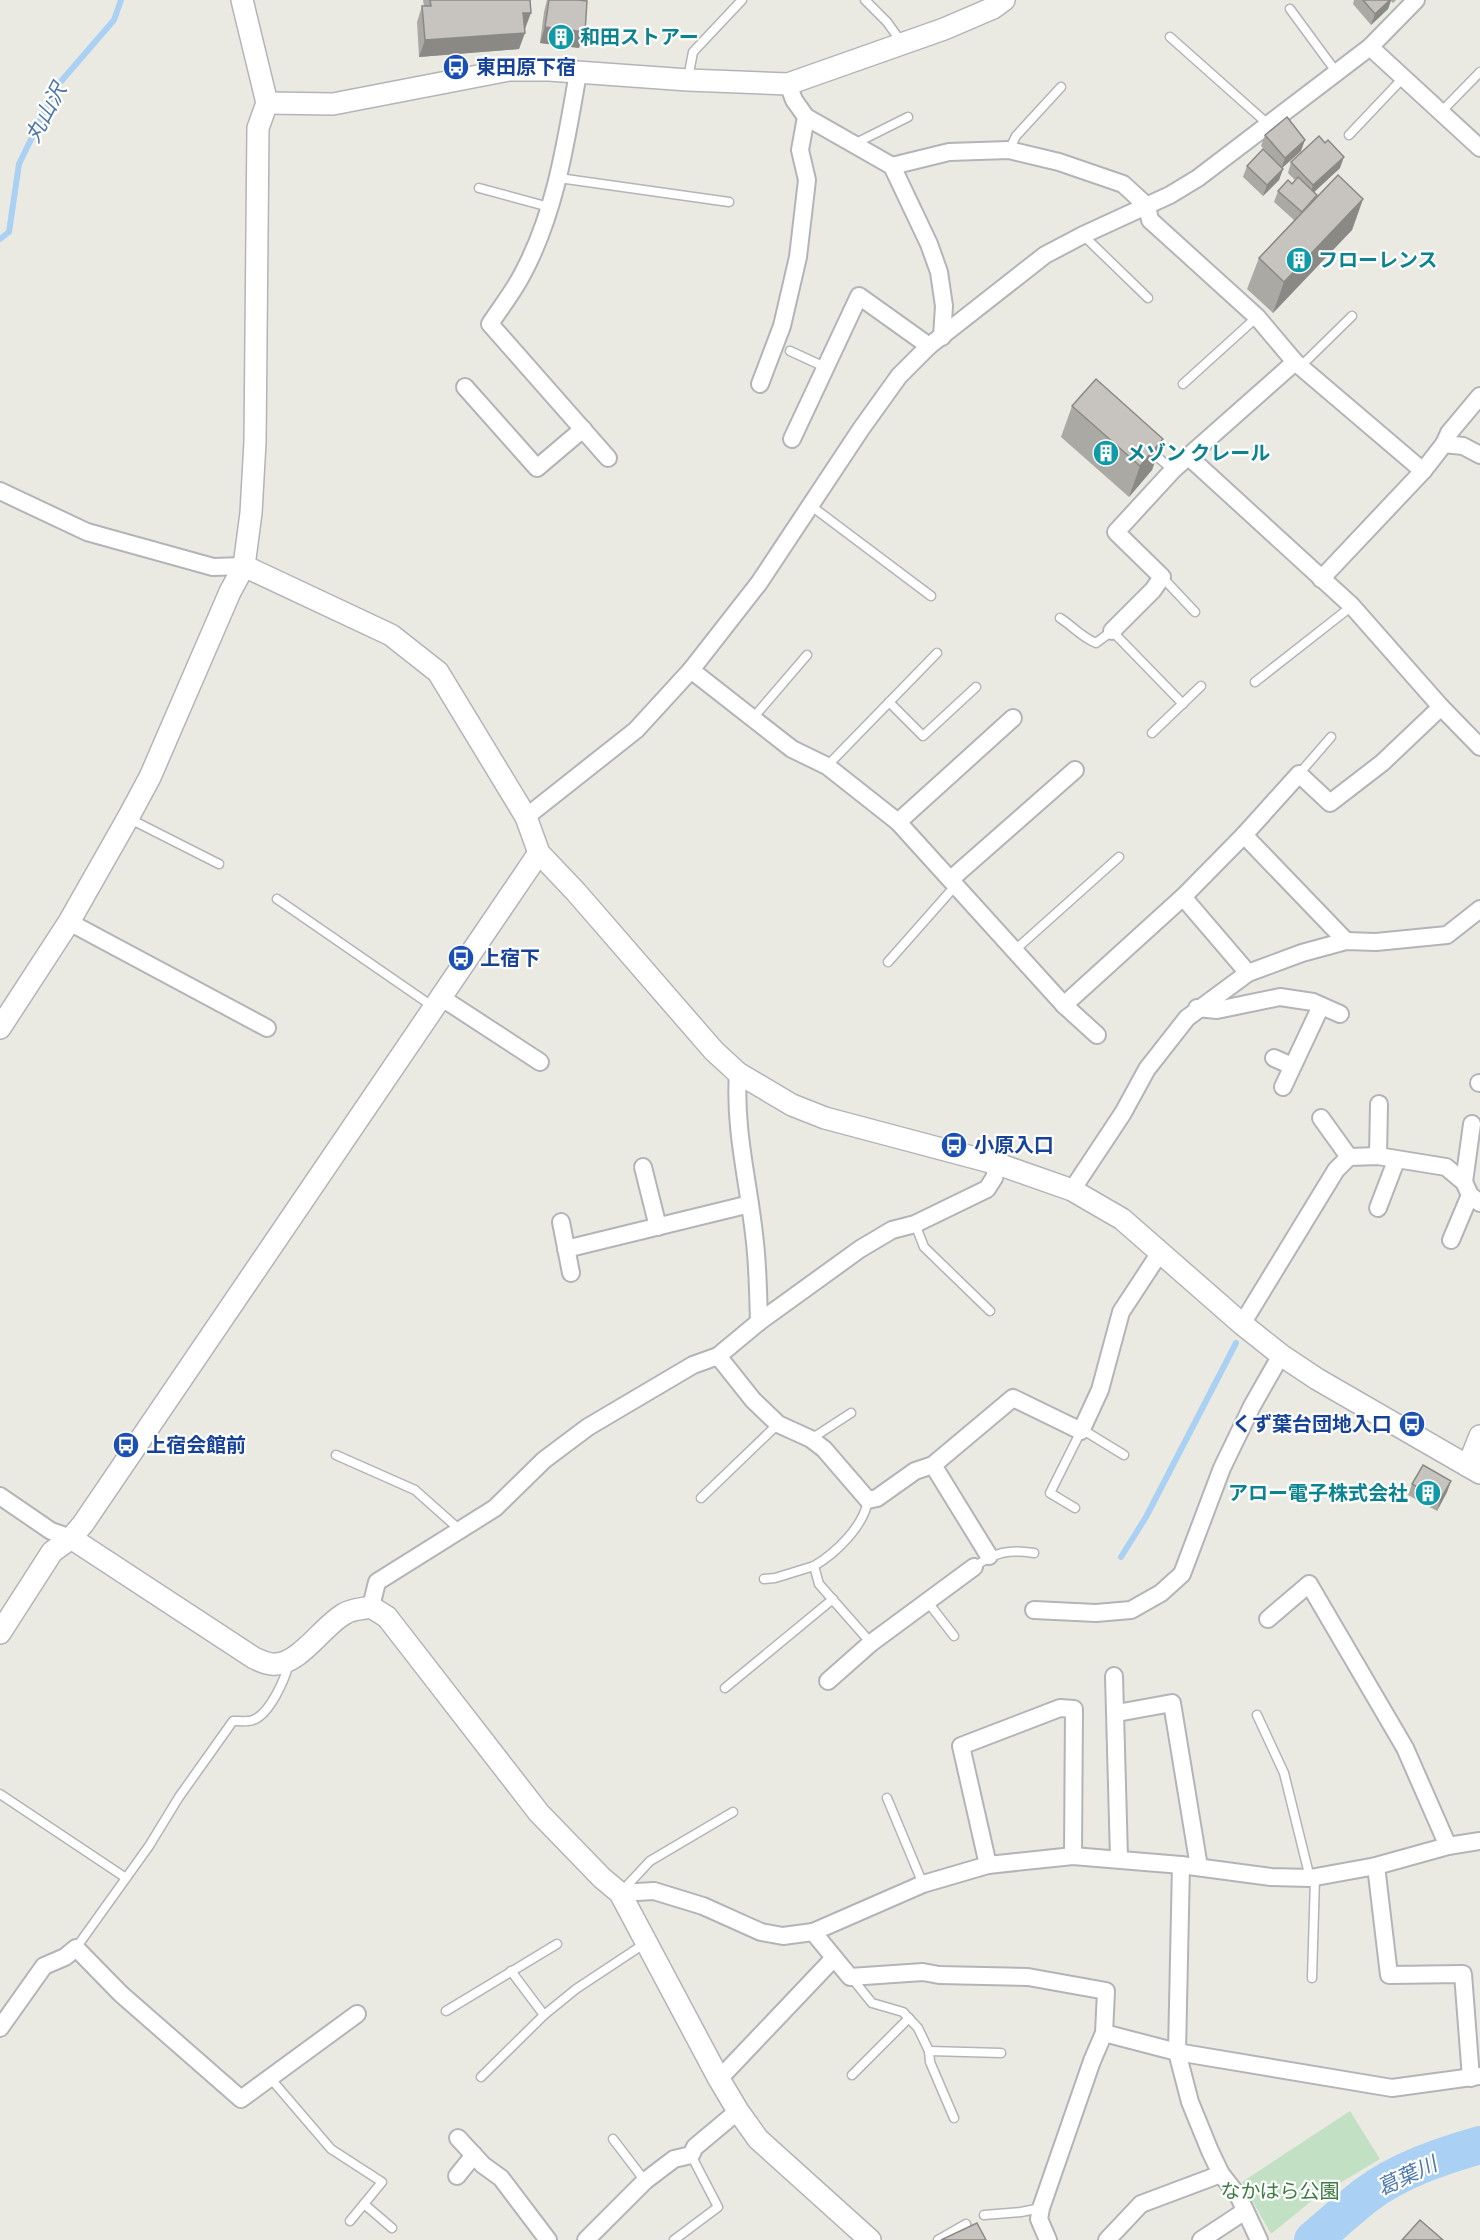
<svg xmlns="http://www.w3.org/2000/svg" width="1480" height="2240" viewBox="0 0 1480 2240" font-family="'Fira Sans Condensed','Noto Sans JP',sans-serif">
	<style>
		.green { fill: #c2e0c3 }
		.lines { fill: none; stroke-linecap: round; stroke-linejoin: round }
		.stream { stroke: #aad1f4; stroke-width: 6 }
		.river { stroke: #aad1f4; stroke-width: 38 }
		.service-casing { stroke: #b3b4b8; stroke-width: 11 }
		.minor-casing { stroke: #b3b4b8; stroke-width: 20 }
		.tertiary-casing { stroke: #b3b4b8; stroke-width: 24 }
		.service { stroke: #fff; stroke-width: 8 }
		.minor { stroke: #fff; stroke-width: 16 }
		.tertiary { stroke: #fff; stroke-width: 21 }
		.wall { fill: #aba9a4 }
		.shaded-wall { fill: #8b8986 }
		.building { fill: #c7c4bf; stroke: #8b8986; stroke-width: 1.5 }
		.labels { text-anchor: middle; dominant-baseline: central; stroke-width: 4.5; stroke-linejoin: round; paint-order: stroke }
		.culture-label { font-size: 20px; font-weight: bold; fill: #0d838f; stroke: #fff; text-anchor: start }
		.transit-label { font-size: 20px; font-weight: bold; fill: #164399; stroke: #fff; text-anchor: start }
		.park-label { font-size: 20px; fill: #3e7c44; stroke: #fff }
		.water-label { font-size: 21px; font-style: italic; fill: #4e78ab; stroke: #fff }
	</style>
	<rect width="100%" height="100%" fill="#ebeae2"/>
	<path class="green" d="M 1350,2111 L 1380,2159 L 1315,2198 L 1271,2234 L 1242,2182 Z"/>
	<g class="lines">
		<g class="stream">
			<path d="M 0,239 L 9,232 L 19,164 L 57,86 L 114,20 L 121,0"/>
			<path d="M 1121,1557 L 1146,1517 L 1236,1343"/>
		</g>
		<path class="river" d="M 1313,2240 C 1331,2225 1348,2209 1366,2195 C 1399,2170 1442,2156 1480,2145"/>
		<defs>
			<g id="service">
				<path d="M 865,0 L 887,22 L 902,43"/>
				<path d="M 1290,9 L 1337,73"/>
				<path d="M 1170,37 L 1269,125"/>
				<path d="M 688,78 L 693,52 L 742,0"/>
				<path d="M 1441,112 L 1480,72"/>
				<path d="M 1349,135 L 1404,77"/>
				<path d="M 854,144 L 908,117"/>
				<path d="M 1009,150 L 1016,136 L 1061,87"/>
				<path d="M 559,178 L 729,202"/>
				<path d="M 479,188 L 549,207"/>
				<path d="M 1083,235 L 1148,298"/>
				<path d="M 790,351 L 827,368"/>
				<path d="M 1300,367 L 1352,316"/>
				<path d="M 1183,384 L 1257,317"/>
				<path d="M 1149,450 L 1173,470"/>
				<path d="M 810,505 L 931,596"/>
				<path d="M 1162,577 L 1195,612"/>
				<path d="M 1060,618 C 1074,627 1080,636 1096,643 L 1112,631 L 1183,704"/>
				<path d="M 1255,682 L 1352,606"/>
				<path d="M 889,702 L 923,736 L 976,687"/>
				<path d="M 753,718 L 807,655"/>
				<path d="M 1152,733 L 1201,686"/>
				<path d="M 827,766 L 937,653"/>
				<path d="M 1299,774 L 1331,737"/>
				<path d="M 128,818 L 219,864"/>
				<path d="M 277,899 L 435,1008"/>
				<path d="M 1015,950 L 1119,857"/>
				<path d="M 888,962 L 956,885"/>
				<path d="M 915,1224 L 924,1247 L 990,1311"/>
				<path d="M 811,1439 L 851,1413"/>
				<path d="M 336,1455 L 415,1490 L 460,1530"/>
				<path d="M 701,1498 L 778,1424"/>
				<path d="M 868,1500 C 864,1526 836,1553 814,1566 L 819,1584 L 871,1643"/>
				<path d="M 1075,1508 L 1050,1493 L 1081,1431 L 1088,1433 L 1124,1455"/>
				<path d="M 974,1567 C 995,1552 1009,1549 1034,1553"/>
				<path d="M 764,1579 L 775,1578 L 814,1566"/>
				<path d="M 927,1601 L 954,1636"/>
				<path d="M 725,1688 L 833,1599"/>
				<path d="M 1257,1715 L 1284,1773 L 1310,1878"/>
				<path d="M 0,1794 L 126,1878"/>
				<path d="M 887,1798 L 923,1884"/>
				<path d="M 622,1891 L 650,1861 L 733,1812"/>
				<path d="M 76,1948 L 149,1846 L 179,1797 L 233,1721 C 239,1721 248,1722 253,1720 C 270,1714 285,1679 289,1663"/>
				<path d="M 511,1971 L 544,2015"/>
				<path d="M 851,1977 L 872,2003 L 903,2012 L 918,2028 L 929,2051 L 930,2062 L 954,2118"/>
				<path d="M 1312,1978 L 1315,1878"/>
				<path d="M 446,2011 L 557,1944"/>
				<path d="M 929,2051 L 1001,2053"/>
				<path d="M 852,2075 L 909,2018"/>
				<path d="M 481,2077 L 544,2015 L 576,1989 L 647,1942"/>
				<path d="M 271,2079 L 331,2149 L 382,2182 L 350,2221"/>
				<path d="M 613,2139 L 645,2181"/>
				<path d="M 364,2204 L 392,2228"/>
				<path d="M 984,2215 L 1021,2212 L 1041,2208"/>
				<path d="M 674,2240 L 718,2207 L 691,2155"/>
				<path d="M 938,2240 L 966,2224"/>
			</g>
			<g id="minor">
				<path d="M 1370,47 L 1480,148"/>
				<path d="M 578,73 C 566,141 556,211 523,273 C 514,291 501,307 490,324 L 608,458"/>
				<path d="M 788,84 L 794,100 L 806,117 L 892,166 L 929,244 L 939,272 L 944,306 L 942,337"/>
				<path d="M 892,166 L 949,152 L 1009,150 L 1059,162 L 1123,184 L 1147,206 L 1150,220 L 1257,317 L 1295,362 L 1423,471"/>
				<path d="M 760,384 L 782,326 L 798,257 L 807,180 L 800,150 L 806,117"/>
				<path d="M 465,387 L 537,468 L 583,429"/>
				<path d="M 792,439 L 859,296 L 929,346"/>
				<path d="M 1444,444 L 1463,446 L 1480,455"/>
				<path d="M 1189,457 L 1352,606 L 1441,707 L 1480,747"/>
				<path d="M 0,491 L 87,532 L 213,567 L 244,566"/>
				<path d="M 1321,579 L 1423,471 L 1444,444 L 1449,433 L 1480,396"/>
				<path d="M 1112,631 L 1153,590 L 1162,577 L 1116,532 L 1173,470 L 1295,362"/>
				<path d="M 691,670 L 792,749 L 827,766 L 898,822 L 1064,1005 L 1097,1035"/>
				<path d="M 526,817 L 636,730 L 691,670 L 759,583 L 861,429 L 899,376 L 929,346 L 1045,255 L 1083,235 L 1170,195 L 1198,178 L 1370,47 L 1416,0"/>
				<path d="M 898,822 L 1013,718"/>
				<path d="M 1244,835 L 1346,941"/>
				<path d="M 951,879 L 1075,770"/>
				<path d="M 1183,897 L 1248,973"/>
				<path d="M 69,922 L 267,1028"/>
				<path d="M 442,998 L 540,1062"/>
				<path d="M 1064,1005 L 1183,897 L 1244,835 L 1299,774 L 1330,803 L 1382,763 L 1441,707"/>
				<path d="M 1197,1008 L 1217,1010 L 1280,997 L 1313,1002 L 1340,1014"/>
				<path d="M 1274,1058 L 1292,1066"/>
				<path d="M 738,1073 C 734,1128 748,1180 754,1234 C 758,1263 758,1293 759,1322"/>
				<path d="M 1479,1083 L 1480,1083"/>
				<path d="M 1283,1087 L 1321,1006"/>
				<path d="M 1321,1118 L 1349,1157"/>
				<path d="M 1378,1156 L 1379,1104"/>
				<path d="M 643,1167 L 658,1227"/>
				<path d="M 1464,1182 L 1472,1124"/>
				<path d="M 1072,1190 L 1123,1113 L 1147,1069 L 1187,1018 L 1248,973 L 1302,953 L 1346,941 L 1376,942 L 1447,935 L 1480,909"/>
				<path d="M 1378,1208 L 1396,1161"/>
				<path d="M 561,1222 L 571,1273"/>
				<path d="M 1451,1240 L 1470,1195"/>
				<path d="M 566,1249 L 750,1204"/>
				<path d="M 1242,1324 L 1336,1170 L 1349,1157 L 1378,1156 L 1446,1167 L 1464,1182 L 1470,1195 L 1480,1203"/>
				<path d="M 718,1356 L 753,1400 L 778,1424 L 811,1439 L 824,1449 L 868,1500 L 877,1498 L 915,1471 L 933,1465 L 1013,1398 L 1081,1431 L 1100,1390 L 1121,1312 L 1161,1251"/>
				<path d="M 933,1465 L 989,1556"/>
				<path d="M 0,1496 L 51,1531 L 71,1538"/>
				<path d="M 371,1607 L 377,1582 L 495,1508 L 544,1460 L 588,1427 L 693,1365 L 718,1356 L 759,1322 L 860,1249 L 892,1230 L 915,1224 L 987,1189 L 994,1178 L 998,1164"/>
				<path d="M 1034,1610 L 1096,1613 L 1131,1610 L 1161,1593 L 1182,1574 L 1222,1468 L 1252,1406 L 1281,1355"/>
				<path d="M 1268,1619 L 1309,1584 L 1405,1748 L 1448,1846"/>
				<path d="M 1114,1676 L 1119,1858"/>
				<path d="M 828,1681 L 871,1643 L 974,1567"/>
				<path d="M 1117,1713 L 1172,1703 L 1199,1867"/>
				<path d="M 988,1865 L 961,1746 L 1060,1708 L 1074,1709 L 1073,1856"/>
				<path d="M 1181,1865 L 1177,2052 L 1190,2102 L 1210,2151 L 1221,2174 L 1239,2197 L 1259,2240"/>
				<path d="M 1376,1866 L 1389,1975 L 1463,1974 L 1471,2078"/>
				<path d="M 620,1893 L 654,1891 L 703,1906 L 761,1932 L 783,1936 L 813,1932 L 923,1884 L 988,1865 L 1073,1856 L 1181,1865 L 1271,1877 L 1310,1878 L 1376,1866 L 1448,1846 L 1480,1841"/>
				<path d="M 813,1932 L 850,1977 L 923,1972 L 939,1975 L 1028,1977 L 1106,1991 L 1104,2033 L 1092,2061 L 1041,2208 L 1039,2219 L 1048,2240"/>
				<path d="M 0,2028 L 44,1966 L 65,1957 L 76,1948 L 121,1994 L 241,2099 L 357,2014"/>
				<path d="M 1104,2033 L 1177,2052 L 1392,2088 L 1480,2076"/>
				<path d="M 719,2079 L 834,1958"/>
				<path d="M 458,2138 L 483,2165 L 501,2178 L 548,2240"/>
				<path d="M 457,2176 L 474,2155"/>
				<path d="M 586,2240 L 645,2181 L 674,2159 L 691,2155 L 695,2147 L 738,2111"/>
				<path d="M 1107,2240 L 1141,2204 L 1221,2174"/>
				<path d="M 1201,2240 L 1245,2211"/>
			</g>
			<g id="tertiary">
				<path d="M 267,103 L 333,104 L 509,70 L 549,70 L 688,80 L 788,84 L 944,29 L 993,8 L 1004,0"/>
				<path d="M 244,566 L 391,635 L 438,672 L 526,817 L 539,853 L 576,892 L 714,1051 L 738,1073 L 792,1105 L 825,1118 L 998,1164 L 1072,1190 L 1122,1219 L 1242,1324 L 1281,1355 L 1317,1379 L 1480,1473"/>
				<path d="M 0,1028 L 69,922 L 128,818 L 150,777 L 230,592 L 244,566 L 251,513 L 255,442 L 258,128 L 267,103 L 242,0"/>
				<path d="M 1468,1466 L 1480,1436"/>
				<path d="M 71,1538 L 254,1658 C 261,1661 268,1665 276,1664 C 300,1663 323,1626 344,1614 C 352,1609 363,1609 371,1607 L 387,1617 L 539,1813 L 602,1878 L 620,1893 L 719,2079 L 738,2111 L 758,2139 L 870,2240"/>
				<path d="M 0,1633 L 52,1552 L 71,1538 L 83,1524 L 539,853"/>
			</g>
		</defs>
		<use href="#service" class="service-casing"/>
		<use href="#minor" class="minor-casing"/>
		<use href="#tertiary" class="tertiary-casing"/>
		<use href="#service" class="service"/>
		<use href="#minor" class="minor"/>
		<use href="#tertiary" class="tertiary"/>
	</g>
	<g class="wall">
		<path d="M 423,0 L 530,0 L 525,29 L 519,49 L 419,57 L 417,22 L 422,6 L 424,6 Z"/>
		<path d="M 547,0 L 578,0 L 579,48 L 540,43 L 544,12 Z"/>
		<path d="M 1354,0 L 1396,0 L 1393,3 L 1391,1 L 1388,9 L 1371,25 L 1353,4 Z"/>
		<path d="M 1265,135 L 1301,151 L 1282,168 L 1283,169 L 1279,180 L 1263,196 L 1243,177 L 1247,166 L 1269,154 L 1261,146 Z"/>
		<path d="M 1291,162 L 1340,168 L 1314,192 L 1317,195 L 1316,197 L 1363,199 L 1352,230 L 1273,313 L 1247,289 L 1259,258 L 1294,220 L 1274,202 L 1278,191 L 1292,184 L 1295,180 L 1288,173 Z"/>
		<path d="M 1072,406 L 1163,439 L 1152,470 L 1129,497 L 1061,437 Z"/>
		<path d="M 1451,1481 L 1447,1492 L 1437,1511 L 1408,1495 L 1412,1484 Z"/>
	</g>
	<g class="shaded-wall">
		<path d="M 1388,0 L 1391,0 L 1388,9 L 1371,25 L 1375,14 Z"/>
		<path d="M 523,13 L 531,13 L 525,29 L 517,29 Z"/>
		<path d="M 545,27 L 585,32 L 579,48 L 540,43 Z"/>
		<path d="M 525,33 L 519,49 L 419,57 L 425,40 Z"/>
		<path d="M 1305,140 L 1301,151 L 1281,169 L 1285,158 Z"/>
		<path d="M 1344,157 L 1340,168 L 1310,196 L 1313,185 Z"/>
		<path d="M 1283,169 L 1279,180 L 1263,196 L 1267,185 Z"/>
		<path d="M 1363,199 L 1352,230 L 1273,313 L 1284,282 Z"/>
		<path d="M 1163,439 L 1152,470 L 1129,497 L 1140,466 Z"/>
		<path d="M 1451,1481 L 1447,1492 L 1437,1511 L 1440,1500 Z"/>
	</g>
	<g class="building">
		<path d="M 430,0 L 530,0 L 531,13 L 523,13 L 525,33 L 425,40 L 422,6 L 431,6 Z"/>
		<path d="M 549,0 L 578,0 L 587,1 L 585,32 L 545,27 Z"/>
		<path d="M 1363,0 L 1390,0 L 1375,14 Z"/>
		<path d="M 1287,117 L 1305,140 L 1285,158 L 1265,135 Z"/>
		<path d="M 1319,136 L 1325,143 L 1328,140 L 1344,157 L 1313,185 L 1291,162 Z"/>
		<path d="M 1263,149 L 1283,169 L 1267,185 L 1247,166 Z"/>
		<path d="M 1338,175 L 1363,199 L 1284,282 L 1259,258 Z"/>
		<path d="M 1298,177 L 1317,195 L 1302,212 L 1278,191 L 1288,180 L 1292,184 Z"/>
		<path d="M 1096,379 L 1163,439 L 1140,466 L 1072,406 Z"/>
		<path d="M 1423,1465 L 1451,1481 L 1440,1500 L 1412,1484 Z"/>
		<path d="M 1420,2220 L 1443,2240 L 1402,2240 Z"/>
		<path d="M 977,2223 L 986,2240 L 941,2240 Z"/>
	</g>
	<defs>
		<symbol id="building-disc" viewBox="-11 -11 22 22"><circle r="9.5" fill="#0f9aa8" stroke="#fff"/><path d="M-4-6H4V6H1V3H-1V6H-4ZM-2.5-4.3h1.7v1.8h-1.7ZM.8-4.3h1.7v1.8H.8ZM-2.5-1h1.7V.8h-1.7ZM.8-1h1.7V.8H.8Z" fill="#fff"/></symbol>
		<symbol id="bus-disc" viewBox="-11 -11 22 22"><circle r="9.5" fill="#1a4fb4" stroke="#fff"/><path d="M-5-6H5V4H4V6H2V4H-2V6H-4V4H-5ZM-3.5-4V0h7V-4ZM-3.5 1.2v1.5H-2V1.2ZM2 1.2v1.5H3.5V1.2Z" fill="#fff"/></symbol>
	</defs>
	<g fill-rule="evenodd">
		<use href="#building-disc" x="546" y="22" width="30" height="30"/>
		<use href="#bus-disc" x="441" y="52" width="30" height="30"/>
		<use href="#building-disc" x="1284" y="245" width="30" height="30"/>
		<use href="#building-disc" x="1091" y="438" width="30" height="30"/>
		<use href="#bus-disc" x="446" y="943" width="30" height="30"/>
		<use href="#bus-disc" x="939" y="1130" width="30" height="30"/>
		<use href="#bus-disc" x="1397" y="1409" width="30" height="30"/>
		<use href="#bus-disc" x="111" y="1430" width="30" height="30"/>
		<use href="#building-disc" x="1413" y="1478" width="30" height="30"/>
	</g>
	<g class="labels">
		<g class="culture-label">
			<text x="580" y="37">和田ストアー</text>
			<text x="1318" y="260">フローレンス</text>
			<text x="1126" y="453">メゾン クレール</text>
			<text x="1408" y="1493" text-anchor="end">アロー電子株式会社</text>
		</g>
		<g class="transit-label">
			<text x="476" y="67">東田原下宿</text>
			<text x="480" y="958">上宿下</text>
			<text x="974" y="1145">小原入口</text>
			<text x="1392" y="1424" text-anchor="end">くず葉台団地入口</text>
			<text x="146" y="1445">上宿会館前</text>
		</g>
		<g class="park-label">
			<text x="1280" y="2191">なかはら公園</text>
		</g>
		<g class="water-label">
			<text transform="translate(46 113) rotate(-62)">丸山沢</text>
			<text transform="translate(1407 2176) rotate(-25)">葛葉川</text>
		</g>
	</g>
</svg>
